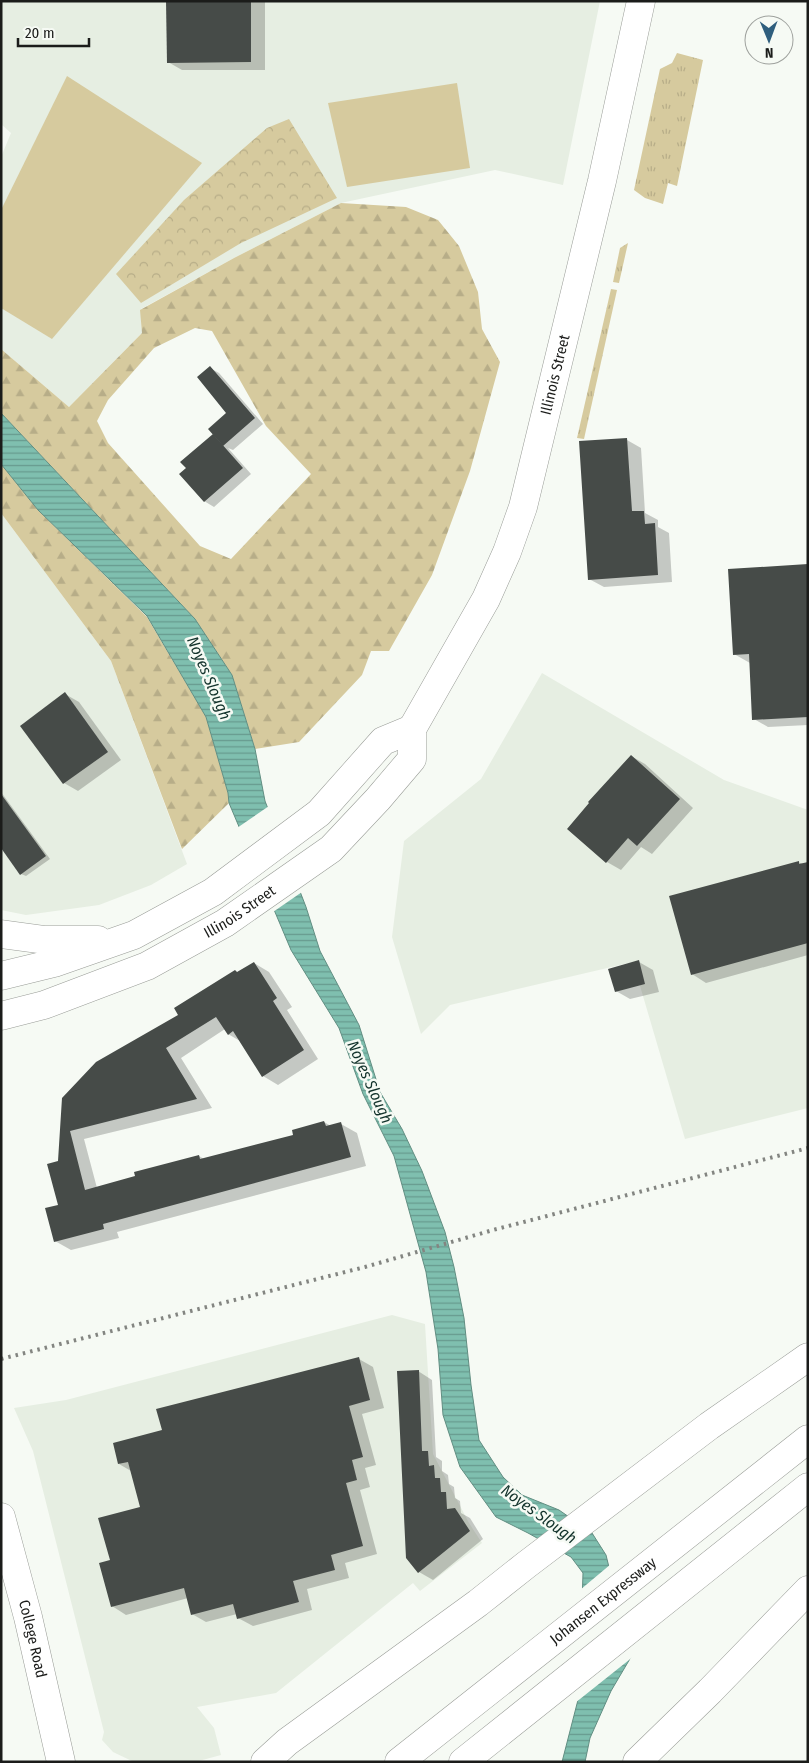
<svg xmlns="http://www.w3.org/2000/svg" width="809" height="1763" viewBox="0 0 809 1763" font-family="'Fira Sans Condensed',sans-serif">
	<style>
		.built { fill: #e6eee2 }
		.grass { fill: url(#grass-tufts) }
		.forest { fill: url(#forest-firs); fill-rule: evenodd }
		.park { fill: url(#park-crowns) }
		.garden { fill: #d6ca9e }
		.water { fill: url(#water-rules); stroke: #618e82 }
		.pier { fill: #f6faf4 }
		.shadow { fill: #0003 }
		.building { fill: #464b48 }
		.lines { fill: none; stroke-linecap: round; stroke-linejoin: round }
		.primary-casing { stroke: #999c97; stroke-width: 29 }
		.trunk-casing { stroke: #999c97; stroke-width: 29 }
		.primary { stroke: #fff; stroke-width: 28 }
		.trunk { stroke: #fff; stroke-width: 28 }
		.rail { stroke: #838581; stroke-width: 4; stroke-dasharray: 2.5 5; stroke-linecap: butt }
		.labels { text-anchor: middle; dominant-baseline: central; stroke-width: 5; stroke-linejoin: round; paint-order: stroke }
		.street-label { font-size: 15px; fill: #1b1c1a; stroke: #f6faf4 }
		.water-label { font-size: 16px; font-style: italic; fill: #12322b; stroke: #f6faf4 }
	</style>
	<defs>
		<pattern id="grass-tufts" width="24" height="20" patternUnits="userSpaceOnUse" patternTransform="scale(1.25)"><rect width="24" height="20" fill="#d6ca9e"/><path d="M3 7l-1-3M5 7V3M7 7l1-3M15 17l-1-3M17 17v-4M19 17l1-3" fill="none" stroke="#b7ad88"/></pattern>
		<pattern id="forest-firs" width="22" height="20" patternUnits="userSpaceOnUse" patternTransform="scale(1.25)"><rect width="22" height="20" fill="#d6ca9e"/><path d="M5 1l3.5 6h-7zM16 11l3.5 6h-7z" fill="#b7ad88"/></pattern>
		<pattern id="park-crowns" width="20" height="18" patternUnits="userSpaceOnUse" patternTransform="scale(1.25)"><rect width="20" height="18" fill="#d6ca9e"/><path d="M2 6a3 3 0 1 1 6 0M12 15a3 3 0 1 1 6 0" fill="none" stroke="#b7ad88"/></pattern>
		<pattern id="water-rules" width="6" height="5" patternUnits="userSpaceOnUse" patternTransform="scale(1.25)"><rect width="6" height="5" fill="#7fbfaf"/><path d="M0 2.5h6" fill="none" stroke="#679a8e"/></pattern>
	</defs>
	<rect width="100%" height="100%" fill="#f6faf4"/>
	<g class="built">
		<path d="M 1,1 L 600,1 L 563,185 L 495,170 L 341,203 L 234,258 L 141,309 L 142,333 L 69,407 L 1,349 L 1,157 L 11,133 L 1,124 Z"/>
		<path d="M 1,513 L 111,661 L 187,864 L 151,885 L 99,905 L 26,915 L 1,910 Z"/>
		<path d="M 542,673 L 724,780 L 808,810 L 808,1108 L 685,1139 L 633,962 L 450,1005 L 421,1034 L 392,937 L 404,841 L 481,779 Z"/>
		<path d="M 392,1315 L 425,1324 L 433,1454 L 469,1523 L 482,1543 L 420,1591 L 413,1583 L 276,1693 L 197,1707 L 214,1728 L 221,1755 L 195,1762 L 134,1762 L 113,1752 L 102,1740 L 104,1732 L 33,1451 L 14,1408 L 66,1400 Z"/>
	</g>
	<g class="grass">
		<path d="M 677,53 L 703,60 L 677,186 L 668,183 L 663,204 L 645,198 L 634,190 L 660,69 L 672,63 Z"/>
		<path d="M 628,243 L 619,283 L 613,282 L 620,248 Z"/>
		<path d="M 611,289 L 617,290 L 584,439 L 577,438 Z"/>
	</g>
	<g class="forest">
		<path d="M 341,203 L 406,207 L 438,220 L 459,246 L 478,292 L 482,329 L 500,362 L 470,471 L 432,575 L 389,651 L 371,651 L 362,675 L 299,742 L 255,749 L 232,675 L 195,619 L 1,413 L 1,349 L 69,407 L 142,333 L 140,310 L 234,258 ZM 195,328 L 212,331 L 266,426 L 311,474 L 231,559 L 200,546 L 108,443 L 97,421 L 108,400 L 154,348 Z"/>
		<path d="M 1,464 L 38,510 L 147,617 L 206,717 L 228,793 L 229,803 L 182,849 L 111,661 L 1,513 Z"/>
	</g>
	<path class="park" d="M 289,119 L 337,198 L 241,243 L 141,303 L 116,274 L 184,200 L 267,128 Z"/>
	<g class="garden">
		<path d="M 67,76 L 202,163 L 52,339 L 1,308 L 1,210 Z"/>
		<path d="M 457,83 L 470,168 L 347,187 L 328,103 Z"/>
	</g>
	<path class="water" d="M 1,413 L 195,619 L 232,675 L 255,749 L 265,801 L 306,907 L 320,951 L 359,1025 L 380,1092 L 402,1129 L 422,1171 L 445,1232 L 454,1267 L 464,1318 L 471,1385 L 479,1440 L 503,1477 L 522,1495 L 559,1510 L 592,1533 L 606,1555 L 631,1657 L 611,1691 L 590,1738 L 585,1762 L 562,1762 L 579,1696 L 583,1573 L 571,1557 L 528,1533 L 496,1517 L 460,1467 L 443,1415 L 438,1349 L 426,1272 L 394,1156 L 363,1094 L 339,1028 L 291,950 L 229,803 L 228,793 L 206,717 L 147,616 L 38,510 L 1,464 Z"/>
	<g class="pier">
		<path d="M 269,806 L 302,892 L 273,912 L 237,828 Z"/>
		<path d="M 611,1564 L 634,1656 L 575,1703 L 577,1696 L 580,1590 Z"/>
	</g>
	<g class="shadow">
		<path d="M 167,1 L 265,1 L 265,70 L 182,70 L 168,62 Z"/>
		<path d="M 210,368 L 219,373 L 263,424 L 233,450 L 228,448 L 251,474 L 214,507 L 204,501 L 187,469 L 213,436 L 228,413 Z"/>
		<path d="M 627,440 L 641,448 L 645,513 L 658,520 L 658,527 L 669,533 L 672,582 L 604,587 L 589,579 Z"/>
		<path d="M 808,566 L 808,725 L 768,727 L 754,719 L 750,663 L 734,654 Z"/>
		<path d="M 65,694 L 79,702 L 121,760 L 78,791 L 64,783 Z"/>
		<path d="M 631,756 L 645,764 L 693,808 L 652,854 L 641,847 L 621,870 L 607,862 L 569,829 Z"/>
		<path d="M 1,792 L 50,859 L 26,876 L 21,874 L 1,846 Z"/>
		<path d="M 798,862 L 803,864 L 808,863 L 808,955 L 706,983 L 692,974 Z"/>
		<path d="M 639,962 L 653,970 L 659,992 L 630,999 L 616,991 Z"/>
		<path d="M 254,963 L 269,972 L 292,1007 L 287,1010 L 318,1059 L 278,1085 L 263,1076 L 240,1041 L 228,1034 L 225,1029 L 181,1058 L 212,1108 L 84,1139 L 97,1188 L 136,1177 L 199,1156 L 204,1159 L 295,1136 L 324,1122 L 331,1126 L 341,1124 L 357,1133 L 366,1166 L 117,1232 L 119,1238 L 71,1250 L 55,1241 L 59,1206 L 59,1162 L 64,1099 Z"/>
		<path d="M 359,1359 L 373,1367 L 384,1408 L 362,1414 L 376,1465 L 365,1468 L 370,1487 L 360,1490 L 377,1554 L 345,1563 L 349,1578 L 307,1589 L 312,1610 L 253,1626 L 238,1618 L 237,1614 L 206,1622 L 192,1614 L 188,1598 L 126,1615 L 112,1606 L 111,1561 L 142,1508 L 131,1471 L 119,1464 L 163,1431 Z"/>
		<path d="M 418,1371 L 432,1380 L 436,1457 L 442,1461 L 442,1471 L 448,1475 L 449,1484 L 454,1487 L 455,1498 L 460,1501 L 461,1513 L 470,1518 L 483,1539 L 433,1580 L 419,1572 Z"/>
	</g>
	<g class="building">
		<path d="M 166,1 L 251,1 L 251,62 L 167,63 Z"/>
		<path d="M 210,366 L 255,418 L 223,446 L 208,429 L 226,413 L 197,377 Z"/>
		<path d="M 213,434 L 243,468 L 204,502 L 179,474 L 186,468 L 180,462 Z"/>
		<path d="M 627,438 L 632,511 L 644,511 L 645,524 L 655,523 L 658,575 L 588,580 L 579,441 Z"/>
		<path d="M 808,564 L 808,717 L 752,720 L 749,654 L 733,655 L 728,569 Z"/>
		<path d="M 65,692 L 108,752 L 63,784 L 20,726 Z"/>
		<path d="M 631,755 L 680,799 L 637,846 L 628,838 L 606,863 L 567,829 L 589,803 L 588,802 Z"/>
		<path d="M 1,794 L 46,856 L 20,875 L 1,848 Z"/>
		<path d="M 799,861 L 799,864 L 808,862 L 808,943 L 691,975 L 669,896 Z"/>
		<path d="M 639,960 L 645,984 L 615,992 L 608,969 Z"/>
		<path d="M 254,962 L 277,998 L 273,1001 L 304,1050 L 262,1077 L 233,1031 L 228,1035 L 216,1017 L 166,1048 L 197,1099 L 70,1131 L 85,1190 L 135,1176 L 134,1172 L 199,1155 L 200,1159 L 293,1135 L 292,1130 L 324,1121 L 326,1126 L 341,1122 L 351,1157 L 103,1224 L 104,1229 L 54,1242 L 45,1208 L 58,1205 L 47,1164 L 58,1161 L 62,1098 L 96,1062 L 178,1015 L 174,1008 L 235,970 L 237,972 Z"/>
		<path d="M 359,1357 L 370,1400 L 349,1406 L 363,1457 L 352,1460 L 357,1480 L 346,1483 L 363,1546 L 331,1555 L 335,1570 L 293,1581 L 299,1602 L 237,1619 L 233,1604 L 191,1615 L 184,1588 L 111,1607 L 99,1563 L 110,1560 L 98,1518 L 140,1507 L 128,1462 L 118,1464 L 113,1443 L 162,1430 L 156,1409 Z"/>
		<path d="M 419,1370 L 422,1451 L 428,1451 L 429,1466 L 434,1465 L 435,1478 L 440,1478 L 441,1492 L 446,1492 L 447,1509 L 455,1508 L 470,1531 L 418,1573 L 406,1558 L 397,1371 Z"/>
	</g>
	<g class="lines">
		<defs>
			<g id="primary">
				<path d="M 1,934 L 45,940 L 98,940"/>
				<path d="M 1,976 L 54,963 L 134,935 L 213,892 L 319,813 L 383,741 L 412,729"/>
				<path id="s1" d="M 1,1016 L 44,1005 L 147,966 L 225,923 L 331,849 L 378,799 L 412,759 L 412,729 L 486,599 L 507,552 L 523,507 L 602,181 L 641,1"/>
				<path id="s2" d="M 1,1517 L 28,1617 L 61,1762"/>
			</g>
			<g id="trunk">
				<path d="M 265,1762 L 287,1742 L 478,1603 L 526,1565 L 709,1426 L 808,1357"/>
				<path id="s3" d="M 399,1762 L 808,1439"/>
				<path d="M 463,1762 L 808,1487"/>
				<path d="M 637,1762 L 710,1691 L 808,1590"/>
			</g>
		</defs>
		<use href="#primary" class="primary-casing"/>
		<use href="#trunk" class="trunk-casing"/>
		<use href="#primary" class="primary"/>
		<use href="#trunk" class="trunk"/>
		<path class="rail" d="M 1,1359 L 365,1267 L 493,1230 L 808,1148"/>
	</g>
	<g class="labels">
		<g class="street-label">
			<text stroke="none"><textPath href="#s1" startOffset="909">Illinois Street</textPath></text>
			<text stroke="none"><textPath href="#s1" startOffset="262">Illinois Street</textPath></text>
			<text stroke="none"><textPath href="#s3" startOffset="260">Johansen Expressway</textPath></text>
			<text stroke="none"><textPath href="#s2" startOffset="126">College Road</textPath></text>
		</g>
		<g class="water-label">
			<text transform="translate(209 678) rotate(67)">Noyes Slough</text>
			<text transform="translate(370 1082) rotate(66)">Noyes Slough</text>
			<text transform="translate(539 1514) rotate(36)">Noyes Slough</text>
		</g>
	</g>
	<rect width="809" height="1763" fill="none" stroke="#1b1c1a" stroke-width="5"/>
	<g transform="translate(769 40) rotate(179)"><circle r="24" fill="#f6faf4" stroke="#9ea19d"/>
	<path d="M0-4L9 19L0 12L-9 19Z" fill="#2f5e7d"/>
	<text y="-8" font-size="14" font-weight="bold" text-anchor="middle" fill="#1b1c1a">N</text>
	</g>
	<path d="M18 38v8h71v-8" fill="none" stroke="#1b1c1a" stroke-width="2.5"/>
	<text x="25" y="38" font-size="15" fill="#1b1c1a" stroke="#f6faf4" stroke-width="4" paint-order="stroke">20 m</text>
</svg>
